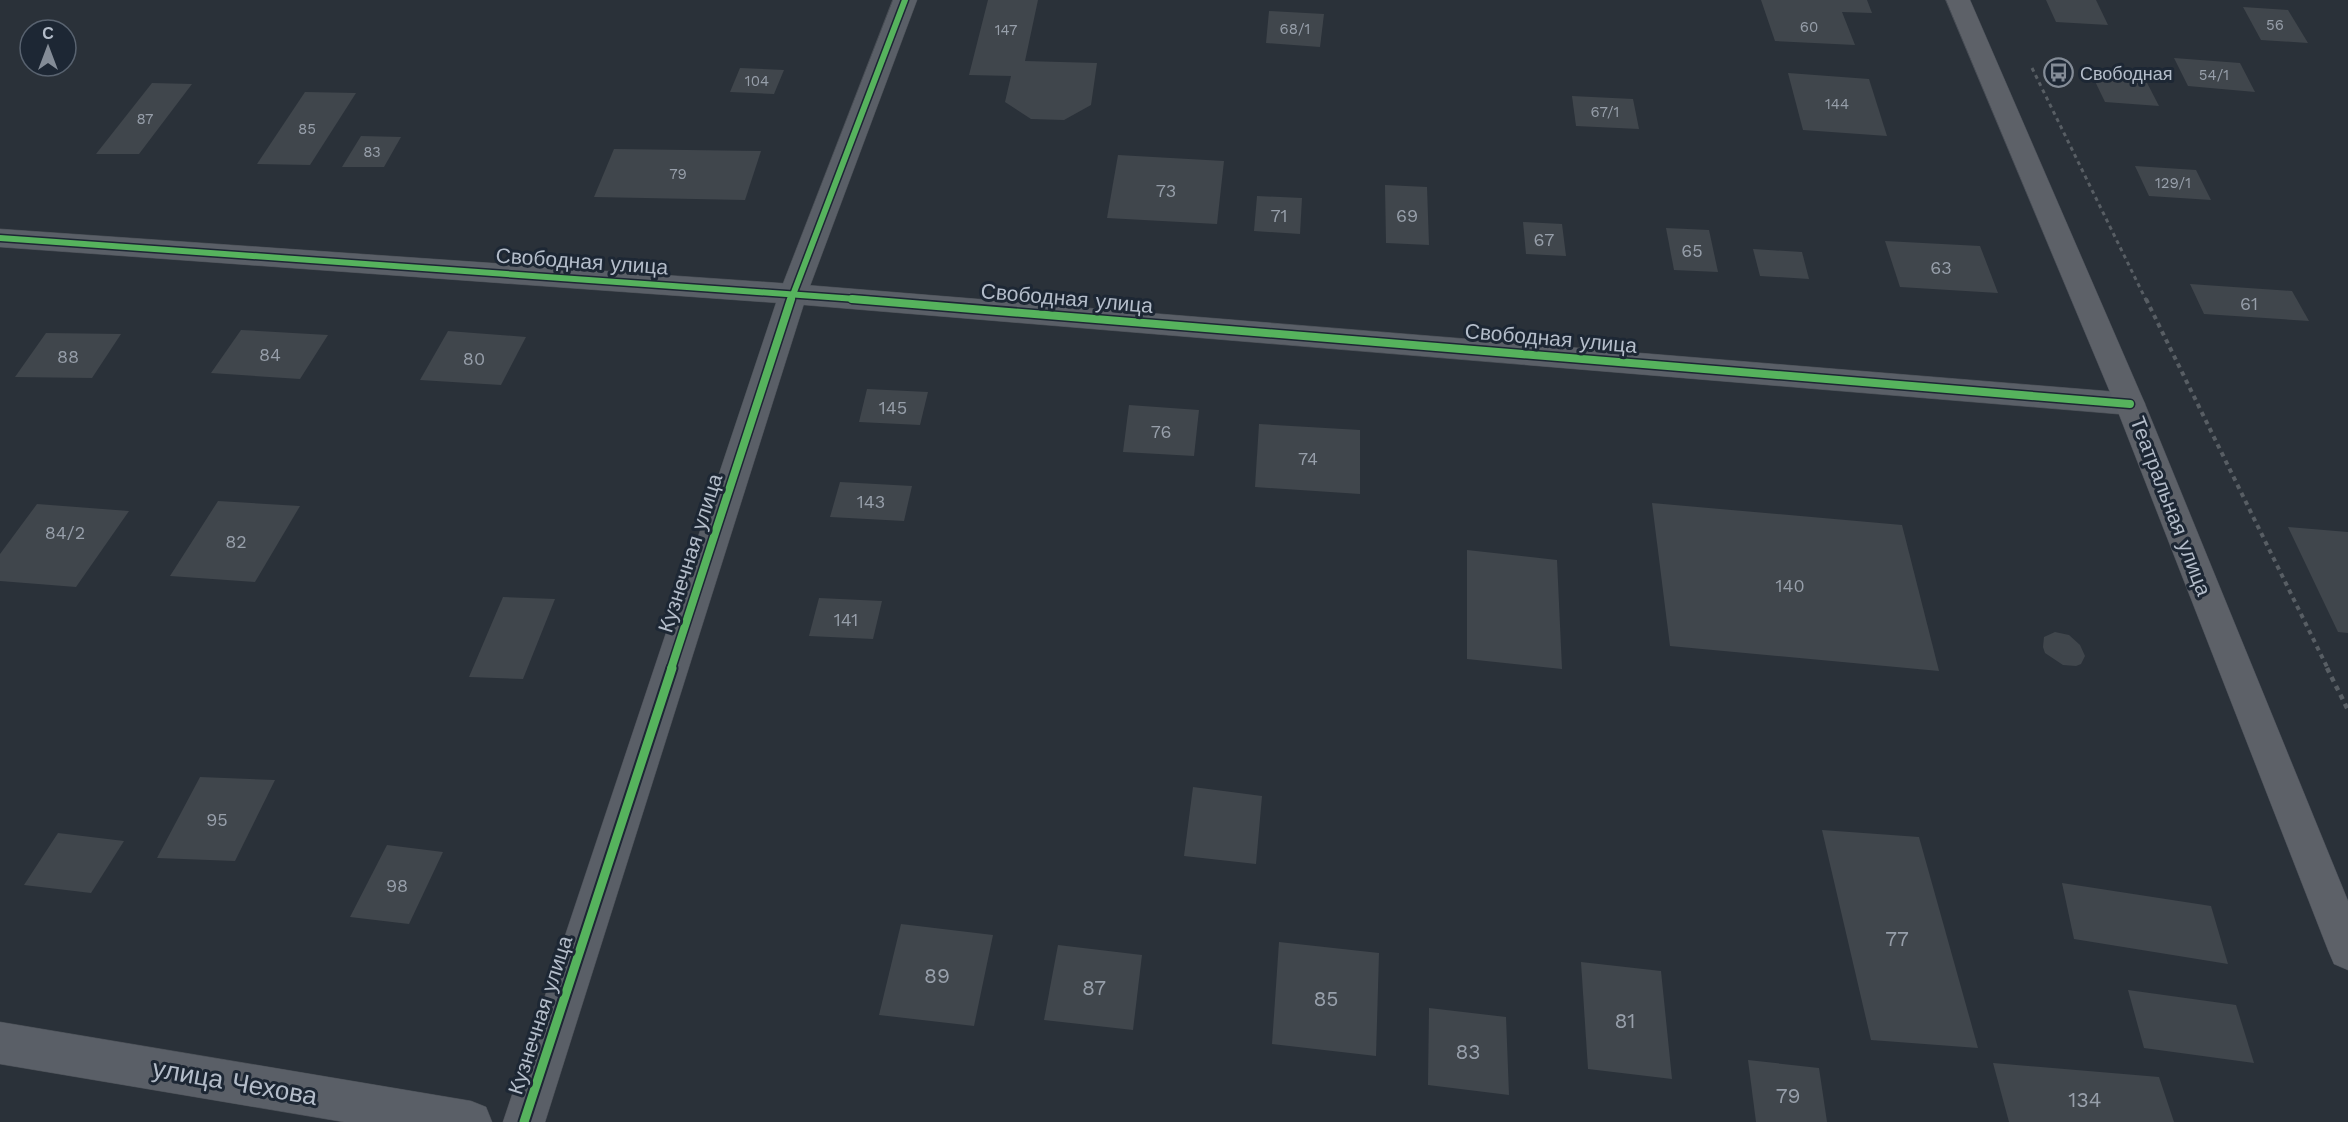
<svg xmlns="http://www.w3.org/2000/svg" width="2348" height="1122" viewBox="0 0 2348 1122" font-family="'Work Sans',sans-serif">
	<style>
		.building { fill: #40464c }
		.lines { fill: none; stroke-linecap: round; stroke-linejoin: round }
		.minor-casing { stroke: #484d54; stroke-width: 1 }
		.tertiary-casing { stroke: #484d54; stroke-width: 1 }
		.primary-casing { stroke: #484d56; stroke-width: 1 }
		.path-far2 { stroke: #585e64; stroke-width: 3; stroke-dasharray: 4 4; stroke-linecap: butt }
		.path-far1 { stroke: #585e64; stroke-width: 4; stroke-dasharray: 4.5 4.5; stroke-linecap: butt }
		.path { stroke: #585e64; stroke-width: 4.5; stroke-dasharray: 5 5; stroke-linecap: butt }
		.minor { fill: #5a5f67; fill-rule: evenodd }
		.tertiary { fill: #5a5f67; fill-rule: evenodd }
		.primary { fill: #5d6168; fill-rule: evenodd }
		.cycleway-far2-casing { stroke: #1d2734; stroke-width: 9 }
		.cycleway-far1-casing { stroke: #1d2734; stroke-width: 11 }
		.cycleway-casing { stroke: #1d2734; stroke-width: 13 }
		.cycleway-far2 { stroke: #56b35d; stroke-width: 6 }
		.cycleway-far1 { stroke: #56b35d; stroke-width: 8 }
		.cycleway { stroke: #56b35d; stroke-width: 9 }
		.labels { text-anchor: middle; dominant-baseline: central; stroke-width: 6; stroke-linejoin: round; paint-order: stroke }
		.far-number-label { font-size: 15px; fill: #979faa }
		.far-poi-label { font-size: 18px; fill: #b4bdca; stroke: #1d2734; text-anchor: start }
		.number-label { font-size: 18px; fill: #979faa }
		.street-label { font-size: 21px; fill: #b4bdca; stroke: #1d2734 }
		.near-number-label { font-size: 21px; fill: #979faa }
		.near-street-label { font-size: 26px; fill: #b4bdca; stroke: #1d2734 }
	</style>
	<rect width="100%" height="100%" fill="#2a3139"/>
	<g class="building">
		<path d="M 988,0 L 1038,0 L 1025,61 L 1097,63 L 1091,105 L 1064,120 L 1031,119 L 1005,102 L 1011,76 L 969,75 Z"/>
		<path d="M 1761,0 L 1867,0 L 1872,13 L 1842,12 L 1855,45 L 1775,41 Z"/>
		<path d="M 2046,0 L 2096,0 L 2108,25 L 2056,22 Z"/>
		<path d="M 2243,7 L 2288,10 L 2308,43 L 2261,40 Z"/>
		<path d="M 1269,11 L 1324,14 L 1320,47 L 1266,43 Z"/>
		<path d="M 2174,58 L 2240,63 L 2255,92 L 2188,86 Z"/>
		<path d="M 740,68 L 784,70 L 774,94 L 730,92 Z"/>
		<path d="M 1788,73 L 1869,79 L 1887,136 L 1803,130 Z"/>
		<path d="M 2091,73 L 2144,77 L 2159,106 L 2105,102 Z"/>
		<path d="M 152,83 L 192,84 L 139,154 L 96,154 Z"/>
		<path d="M 305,92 L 356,93 L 310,165 L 257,164 Z"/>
		<path d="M 1572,96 L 1633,99 L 1639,129 L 1576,126 Z"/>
		<path d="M 361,136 L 401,137 L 384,167 L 342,167 Z"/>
		<path d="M 614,149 L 761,151 L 745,200 L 594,197 Z"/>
		<path d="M 1118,155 L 1224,161 L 1217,224 L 1107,218 Z"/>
		<path d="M 2135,166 L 2196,170 L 2211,200 L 2149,196 Z"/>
		<path d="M 1385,185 L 1427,187 L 1429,245 L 1386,243 Z"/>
		<path d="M 1257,196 L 1302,198 L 1300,234 L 1254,231 Z"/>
		<path d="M 1523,222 L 1562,224 L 1566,256 L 1526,254 Z"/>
		<path d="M 1666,228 L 1709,230 L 1718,272 L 1674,270 Z"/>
		<path d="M 1885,241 L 1980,246 L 1998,293 L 1900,287 Z"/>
		<path d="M 1753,249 L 1802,252 L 1809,279 L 1760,276 Z"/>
		<path d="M 2190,284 L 2292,291 L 2309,321 L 2204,314 Z"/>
		<path d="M 241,330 L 328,335 L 300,379 L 211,373 Z"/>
		<path d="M 448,331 L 526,337 L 501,385 L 420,380 Z"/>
		<path d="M 46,333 L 121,334 L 92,378 L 15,377 Z"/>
		<path d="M 867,389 L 928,392 L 920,425 L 859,422 Z"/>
		<path d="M 1129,405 L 1199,410 L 1194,456 L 1123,452 Z"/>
		<path d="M 1259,424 L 1360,430 L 1360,494 L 1255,487 Z"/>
		<path d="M 840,482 L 912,486 L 904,521 L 830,517 Z"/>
		<path d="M 218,501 L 300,506 L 255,582 L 170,576 Z"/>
		<path d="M 1652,503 L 1902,525 L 1939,671 L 1670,646 Z"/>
		<path d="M 37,504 L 129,511 L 76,587 L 0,581 L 0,554 Z"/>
		<path d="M 2288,527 L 2348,532 L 2348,633 L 2338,632 Z"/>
		<path d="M 1467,550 L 1557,560 L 1562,669 L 1467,659 Z"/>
		<path d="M 503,597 L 555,599 L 523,679 L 469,677 Z"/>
		<path d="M 819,598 L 882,601 L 873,639 L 809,636 Z"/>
		<path d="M 2055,632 L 2069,635 L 2080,645 L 2085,656 L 2081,664 L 2076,666 L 2063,665 L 2045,653 L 2043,647 L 2044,637 Z"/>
		<path d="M 200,777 L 275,780 L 235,861 L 157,858 Z"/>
		<path d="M 1193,787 L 1262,796 L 1256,864 L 1184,856 Z"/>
		<path d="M 1822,830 L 1919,837 L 1978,1048 L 1871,1040 Z"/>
		<path d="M 58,833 L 124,841 L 91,893 L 24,885 Z"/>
		<path d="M 387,845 L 443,852 L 409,924 L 350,917 Z"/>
		<path d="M 2062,883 L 2211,906 L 2228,964 L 2074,939 Z"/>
		<path d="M 901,924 L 993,935 L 974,1026 L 879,1015 Z"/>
		<path d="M 1279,942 L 1379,953 L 1376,1056 L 1272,1044 Z"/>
		<path d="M 1058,945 L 1142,955 L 1133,1030 L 1044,1020 Z"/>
		<path d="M 1581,962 L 1661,971 L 1672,1079 L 1588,1069 Z"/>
		<path d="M 2128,990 L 2236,1005 L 2254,1063 L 2144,1048 Z"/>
		<path d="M 1429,1008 L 1506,1017 L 1509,1095 L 1428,1085 Z"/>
		<path d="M 1748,1060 L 1819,1068 L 1827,1122 L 1756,1122 Z"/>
		<path d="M 1993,1063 L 2159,1077 L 2174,1122 L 2009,1122 Z"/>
	</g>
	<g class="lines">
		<defs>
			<g id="minor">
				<path d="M 0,229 L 793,284 L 2130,393 L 2141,396 L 2145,404 L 2141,412 L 2130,415 L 793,304 L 0,247 Z"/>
				<path d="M 0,1022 L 471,1101 L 486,1107 L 492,1122 L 344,1122 L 0,1064 Z"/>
			</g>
			<path id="tertiary" d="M 893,0 L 917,0 L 807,294 L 545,1122 L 503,1122 L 779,294 Z"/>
			<path id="primary" d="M 1946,0 L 1970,0 L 2145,404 L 2348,901 L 2348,970 L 2334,964 L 2328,950 L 2115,404 Z"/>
		</defs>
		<use href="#minor" class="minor-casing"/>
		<use href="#tertiary" class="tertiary-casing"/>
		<use href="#primary" class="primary-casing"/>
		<path class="path-far2" d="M 2032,68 L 2146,300"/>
		<path class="path-far1" d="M 2146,299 L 2328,669"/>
		<path class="path" d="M 2327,668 L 2348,710"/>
		<use href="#minor" class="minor"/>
		<use href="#tertiary" class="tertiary"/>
		<use href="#primary" class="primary"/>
		<defs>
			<g id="cycleway-far2">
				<path d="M 0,238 L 870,300"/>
				<path d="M 791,300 L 905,0"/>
			</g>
			<g id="cycleway-far1">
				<path d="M 852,299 L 2130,404"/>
				<path d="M 671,669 L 791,299"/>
			</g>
			<path id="cycleway" d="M 524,1122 L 672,668"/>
		</defs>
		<use href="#cycleway-far2" class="cycleway-far2-casing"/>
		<use href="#cycleway-far1" class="cycleway-far1-casing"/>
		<use href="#cycleway" class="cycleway-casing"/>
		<use href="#cycleway-far2" class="cycleway-far2"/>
		<use href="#cycleway-far1" class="cycleway-far1"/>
		<use href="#cycleway" class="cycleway"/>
	</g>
	<defs>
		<symbol id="bus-ring" viewBox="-11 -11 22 22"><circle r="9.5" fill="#1d2734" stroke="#848c97" stroke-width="1.5"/><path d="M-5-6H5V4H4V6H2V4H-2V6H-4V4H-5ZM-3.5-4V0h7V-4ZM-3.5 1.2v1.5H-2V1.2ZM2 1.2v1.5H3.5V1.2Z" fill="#848c97"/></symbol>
	</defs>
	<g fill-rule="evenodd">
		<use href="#bus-ring" x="2042" y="56" width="33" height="33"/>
	</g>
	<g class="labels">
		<g class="far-number-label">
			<text x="2275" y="25">56</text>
			<text x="1809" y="27">60</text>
			<text x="1295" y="29">68/1</text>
			<text x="1006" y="30">147</text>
			<text x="2214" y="75">54/1</text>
			<text x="757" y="81">104</text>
			<text x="1837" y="104">144</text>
			<text x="1605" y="112">67/1</text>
			<text x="145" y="119">87</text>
			<text x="307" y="129">85</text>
			<text x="372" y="152">83</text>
			<text x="678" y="174">79</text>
			<text x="2173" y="183">129/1</text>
		</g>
		<g class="far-poi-label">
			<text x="2080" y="73">Свободная</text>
		</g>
		<g class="number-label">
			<text x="1166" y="190">73</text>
			<text x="1279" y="215">71</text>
			<text x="1407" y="215">69</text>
			<text x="1544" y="239">67</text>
			<text x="1692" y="250">65</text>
			<text x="1941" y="267">63</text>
			<text x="2249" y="303">61</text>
			<text x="270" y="354">84</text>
			<text x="68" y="356">88</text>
			<text x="474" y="358">80</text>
			<text x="893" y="407">145</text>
			<text x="1161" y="431">76</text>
			<text x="1308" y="458">74</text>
			<text x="871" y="501">143</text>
			<text x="65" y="532">84/2</text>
			<text x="236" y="541">82</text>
			<text x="1790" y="585">140</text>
			<text x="846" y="619">141</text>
			<text x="217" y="819">95</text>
			<text x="397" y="885">98</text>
		</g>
		<g class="street-label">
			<text transform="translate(582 261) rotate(4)">Свободная улица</text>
			<text transform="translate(1067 298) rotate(5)">Свободная улица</text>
			<text transform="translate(1551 338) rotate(5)">Свободная улица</text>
			<text transform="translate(2171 506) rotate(69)">Театральная улица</text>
			<text transform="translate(690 553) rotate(-72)">Кузнечная улица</text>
			<text transform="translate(540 1015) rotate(-72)">Кузнечная улица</text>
		</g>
		<g class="near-number-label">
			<text x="1897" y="938">77</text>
			<text x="937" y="975">89</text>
			<text x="1094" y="987">87</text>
			<text x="1326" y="998">85</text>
			<text x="1625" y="1020">81</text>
			<text x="1468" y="1051">83</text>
			<text x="1788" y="1095">79</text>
			<text x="2085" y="1099">134</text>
		</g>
		<g class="near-street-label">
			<text transform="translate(235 1082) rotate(10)">улица Чехова</text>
		</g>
	</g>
	<g transform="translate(48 48)"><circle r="28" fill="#1d2734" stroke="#596370" stroke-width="1.5"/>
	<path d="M0-4.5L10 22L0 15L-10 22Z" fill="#848c97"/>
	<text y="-9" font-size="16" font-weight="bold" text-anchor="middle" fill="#b4bdca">С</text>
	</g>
</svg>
